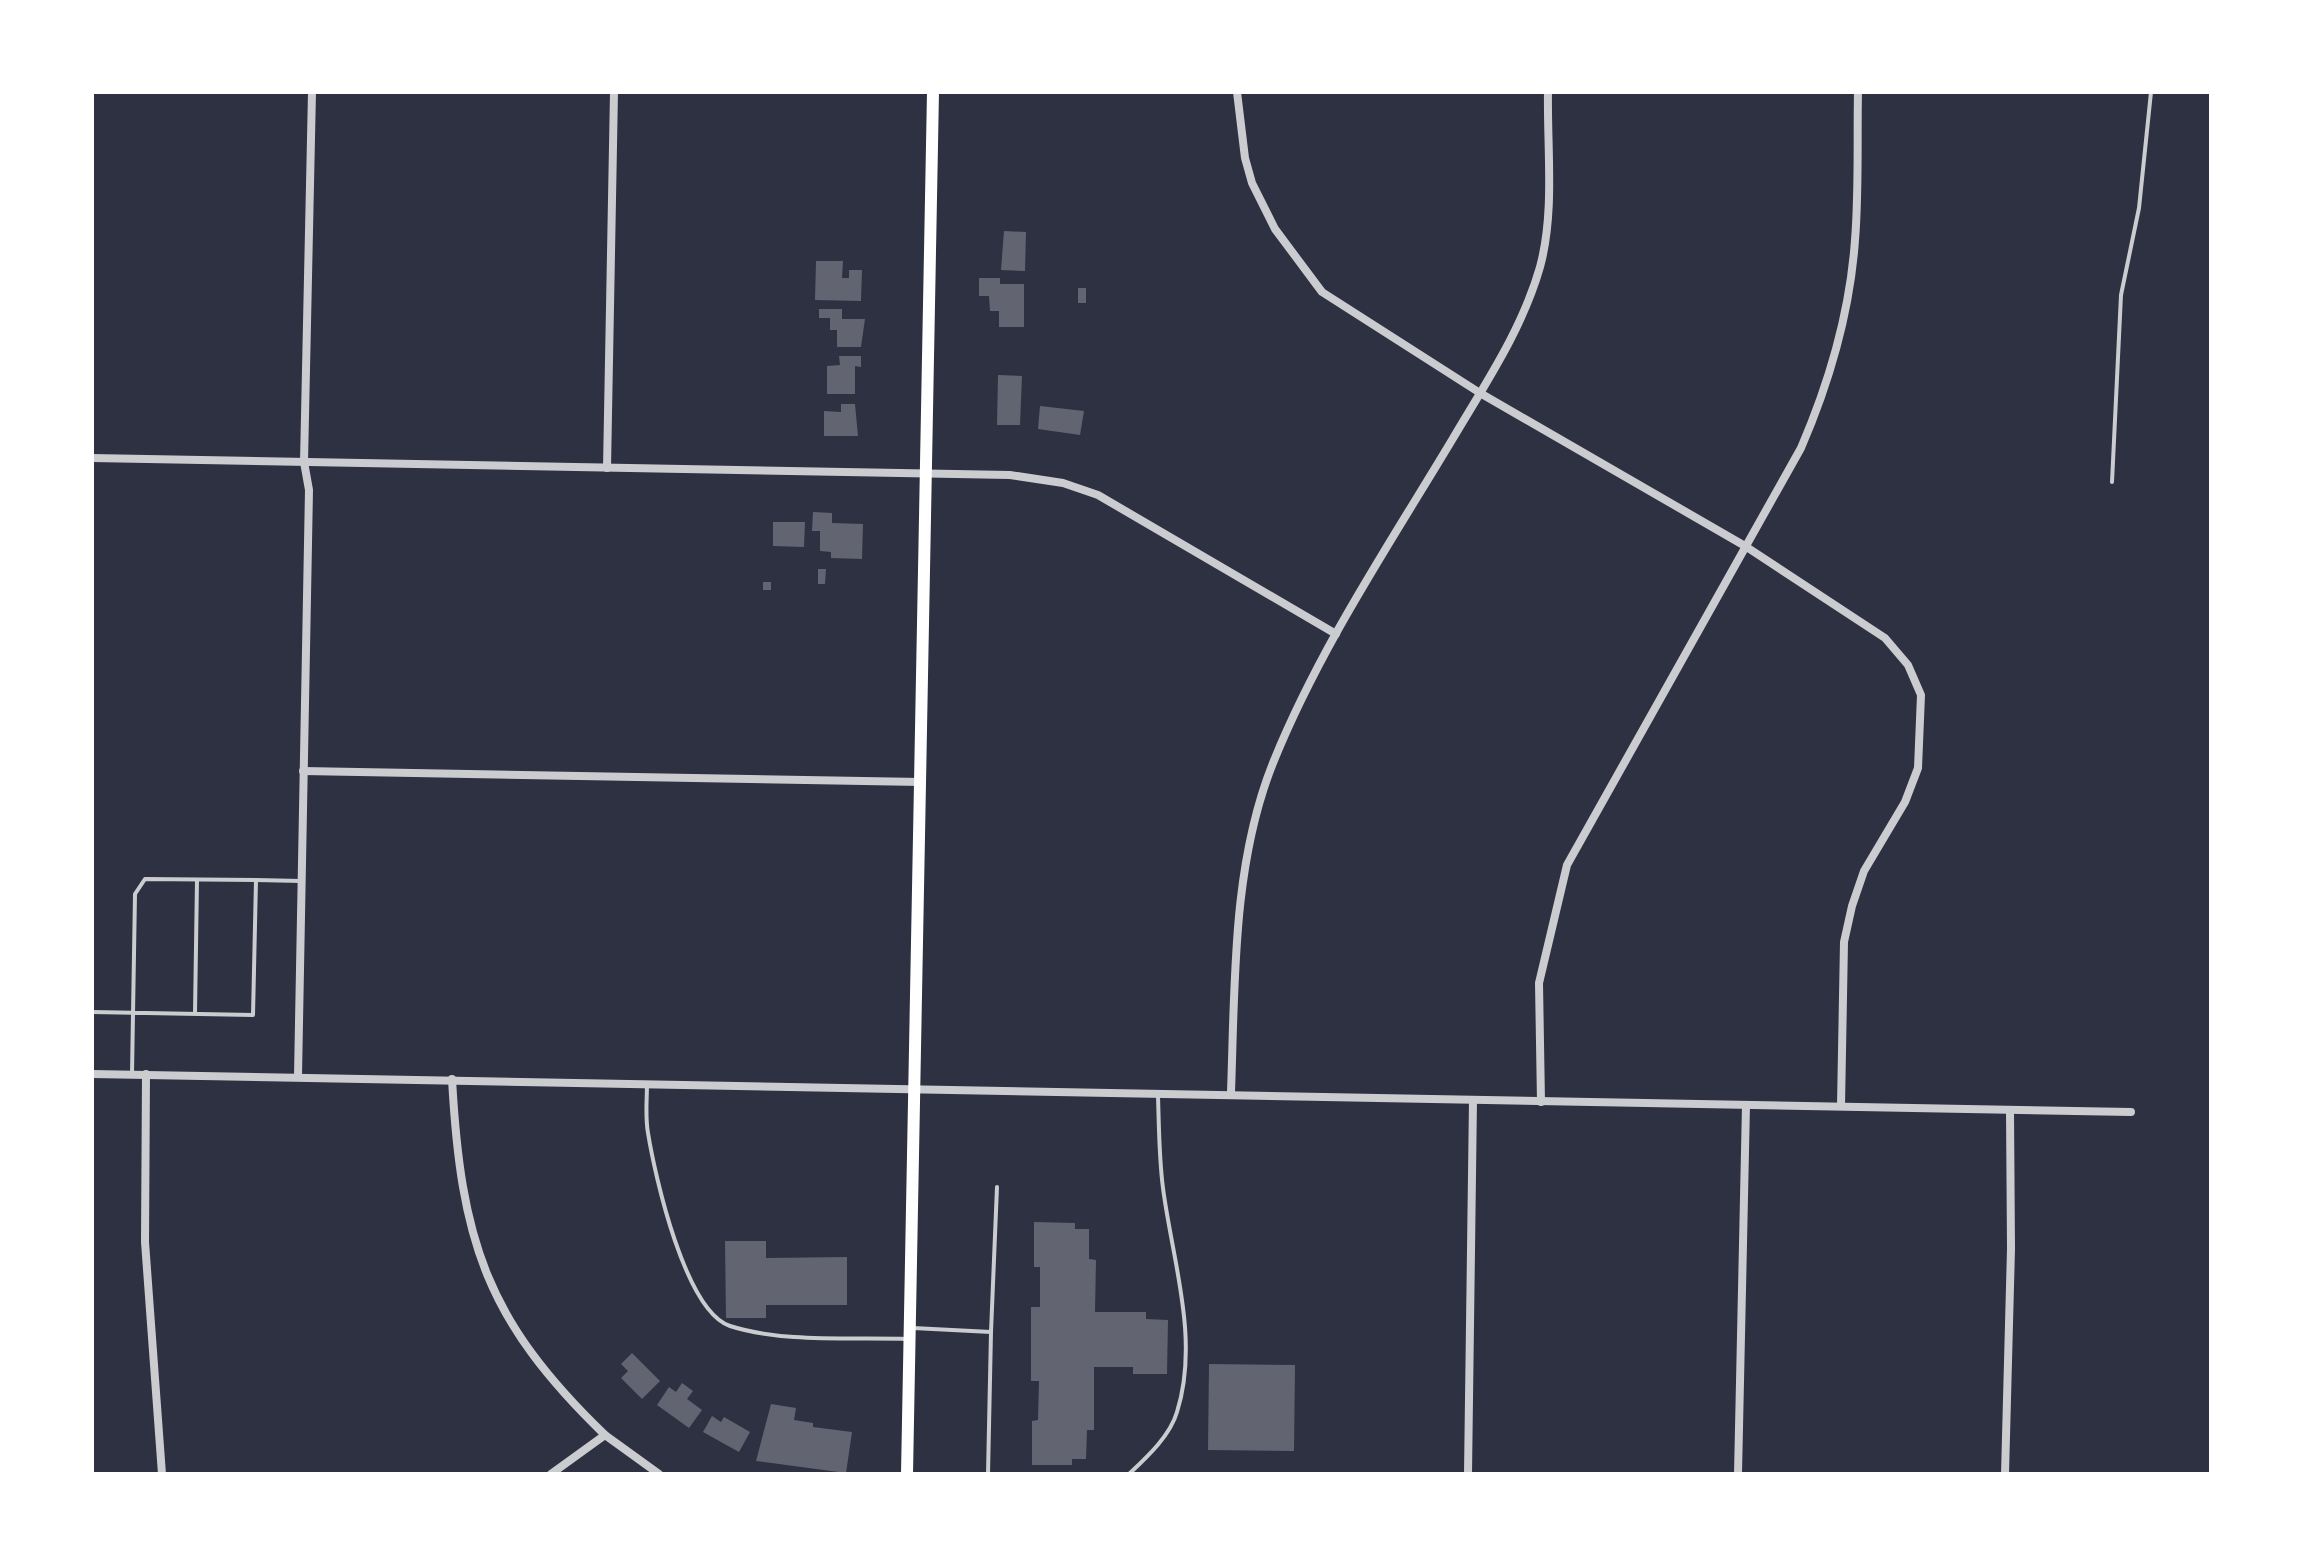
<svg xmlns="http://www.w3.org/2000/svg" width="2303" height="1566" viewBox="0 0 2303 1566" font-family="Rubik,sans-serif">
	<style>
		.building { fill: #626471 }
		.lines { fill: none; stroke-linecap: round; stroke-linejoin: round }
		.service { stroke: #caccd0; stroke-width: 4 }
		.minor { stroke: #caccd0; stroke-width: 8 }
		.secondary { stroke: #fff; stroke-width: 12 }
	</style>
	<rect width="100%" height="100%" fill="#2d3142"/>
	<g class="building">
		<path d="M 1004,231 L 1026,232 L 1025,271 L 1001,270 Z"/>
		<path d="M 816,261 L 843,261 L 842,278 L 849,278 L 849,270 L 862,270 L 861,301 L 815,300 Z"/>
		<path d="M 979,278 L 1000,278 L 1000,284 L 1024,284 L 1024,327 L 999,327 L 999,311 L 990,311 L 989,296 L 979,296 Z"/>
		<rect x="1078" y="288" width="8" height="15"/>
		<path d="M 819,309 L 842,309 L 842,319 L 865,319 L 861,347 L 837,347 L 837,330 L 830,330 L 830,318 L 819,318 Z"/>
		<path d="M 839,356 L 861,356 L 861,367 L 855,366 L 855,394 L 827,394 L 827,366 L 840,365 Z"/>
		<path d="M 998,375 L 1022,376 L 1020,425 L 997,425 Z"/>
		<path d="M 841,404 L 855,404 L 858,436 L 824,436 L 824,411 L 841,412 Z"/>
		<path d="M 1040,406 L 1084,411 L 1080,435 L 1038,429 Z"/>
		<path d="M 813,512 L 832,513 L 832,523 L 863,524 L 862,559 L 831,558 L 831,552 L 820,551 L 820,531 L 812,531 Z"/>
		<path d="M 773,522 L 805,522 L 804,547 L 773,546 Z"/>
		<path d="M 818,569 L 826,569 L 825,584 L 818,584 Z"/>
		<rect x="763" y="582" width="8" height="8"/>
		<path d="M 1034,1222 L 1075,1223 L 1075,1229 L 1089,1229 L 1089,1259 L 1096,1260 L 1095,1312 L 1146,1312 L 1146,1319 L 1168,1320 L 1167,1374 L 1133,1374 L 1133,1367 L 1094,1367 L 1094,1430 L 1087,1430 L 1086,1459 L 1072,1459 L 1072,1465 L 1032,1465 L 1032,1421 L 1038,1420 L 1039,1381 L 1031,1381 L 1031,1307 L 1040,1307 L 1040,1267 L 1034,1267 Z"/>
		<path d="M 725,1241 L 766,1241 L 766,1258 L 847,1257 L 847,1305 L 766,1305 L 766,1318 L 726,1318 Z"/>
		<path d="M 632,1353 L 660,1381 L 642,1399 L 621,1378 L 628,1371 L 621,1364 Z"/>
		<path d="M 1209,1364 L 1295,1365 L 1294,1451 L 1208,1450 Z"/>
		<path d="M 682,1383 L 693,1391 L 687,1399 L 702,1410 L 689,1428 L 657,1405 L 669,1387 L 676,1392 Z"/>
		<path d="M 771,1404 L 796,1408 L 794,1420 L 813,1423 L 813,1427 L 852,1432 L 846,1473 L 756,1461 Z"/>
		<path d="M 712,1416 L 721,1422 L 724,1417 L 750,1432 L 739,1452 L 703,1432 Z"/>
	</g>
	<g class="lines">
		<g class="service">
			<path d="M 2112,482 L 2121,295 L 2139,208 L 2151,92"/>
			<path d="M 256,880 L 301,881"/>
			<path d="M 92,1012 C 146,1013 199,1014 253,1015 L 256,880 L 145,879 L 135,894 L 132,1074"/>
			<path d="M 195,1013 L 197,880"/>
			<path d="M 647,1084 C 647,1099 645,1117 648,1133 C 655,1176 685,1311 730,1326 C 783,1343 853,1337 908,1339"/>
			<path d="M 913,1328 L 991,1332 L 997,1187"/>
			<path d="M 988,1474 L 991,1332"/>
			<path d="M 1129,1474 C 1147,1457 1170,1436 1177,1412 C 1200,1339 1172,1259 1163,1188 C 1159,1158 1159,1127 1158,1096"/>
		</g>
		<g class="minor">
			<path d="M 1237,92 L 1245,158 L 1252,183 L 1275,229 L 1322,292 L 1480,393 L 1745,546 L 1885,638 L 1908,665 L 1921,695 L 1918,768 L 1905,802 L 1864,871 L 1852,906 L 1844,942 L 1841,1106"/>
			<path d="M 92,458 L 1010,475 L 1063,483 L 1098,495 L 1336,634"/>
			<path d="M 607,468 L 614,92"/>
			<path d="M 303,771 L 921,782"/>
			<path d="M 92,1074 L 2131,1112"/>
			<path d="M 146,1074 L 145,1242 L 162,1474"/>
			<path d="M 298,1076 L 309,490 L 304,462 L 312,92"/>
			<path d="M 452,1079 C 461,1241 486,1320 605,1435"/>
			<path d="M 1231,1092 C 1235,984 1232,865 1273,763 C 1319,649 1389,545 1452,440 C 1485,384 1522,330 1540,267 C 1555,212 1547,149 1548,92"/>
			<path d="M 1541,1102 L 1539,983 L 1567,865 L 1801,448 C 1829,383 1850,312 1855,240 C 1859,191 1857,141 1858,92"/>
			<path d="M 551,1474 L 605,1435 L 659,1474"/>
			<path d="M 1468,1474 L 1473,1100"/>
			<path d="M 1738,1474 L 1746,1105"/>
			<path d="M 2005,1474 L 2011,1249 L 2010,1111"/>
		</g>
		<path class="secondary" d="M 907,1474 L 933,92"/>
	</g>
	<rect width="2303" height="1566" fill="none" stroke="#ffffff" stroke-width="188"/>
</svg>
